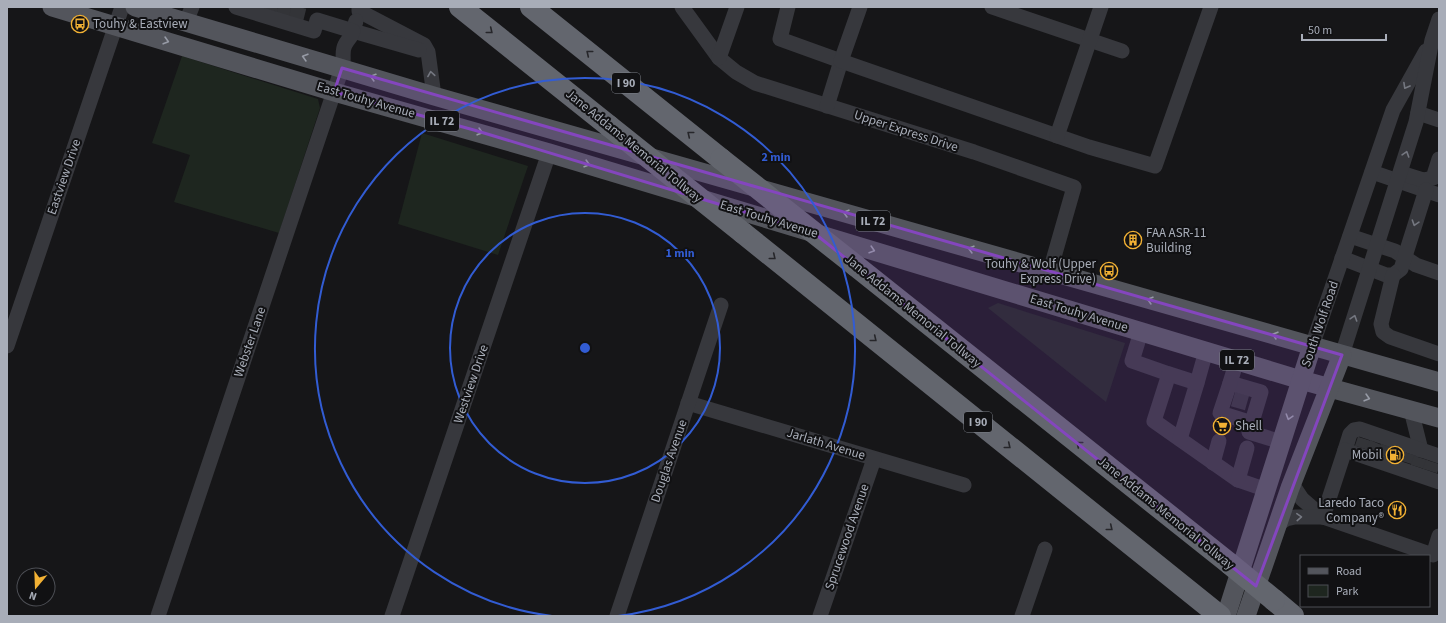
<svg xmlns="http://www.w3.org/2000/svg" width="1446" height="623" viewBox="0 0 1446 623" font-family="'Source Sans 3',sans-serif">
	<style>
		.green { fill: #1e261f }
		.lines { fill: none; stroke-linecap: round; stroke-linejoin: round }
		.minor-tunnel { stroke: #333438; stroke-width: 15; stroke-dasharray: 15 8; stroke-linecap: butt }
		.minor { stroke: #37383d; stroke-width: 15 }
		.major { stroke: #53555c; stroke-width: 19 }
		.highway { stroke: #63666e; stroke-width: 22 }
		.highway-bridge { stroke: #63666e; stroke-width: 22 }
		.oneway { stroke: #26262a }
		.oneway2 { stroke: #979ba6 }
		.oneway3 { stroke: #757881 }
		.marked { fill: #8446be; fill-opacity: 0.2; stroke: #8446be; stroke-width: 3; stroke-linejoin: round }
		.ring { fill: none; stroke: #325cd3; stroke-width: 2 }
		.labels { text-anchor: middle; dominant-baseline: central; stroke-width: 4; stroke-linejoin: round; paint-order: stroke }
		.shield { fill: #111113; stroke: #7b7e86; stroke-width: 1 }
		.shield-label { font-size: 12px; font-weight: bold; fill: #a8adb8 }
		.poi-label { font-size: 13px; fill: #a8adb8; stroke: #111113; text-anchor: start }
		.street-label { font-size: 13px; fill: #a8adb8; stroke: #111113 }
		.centre { fill: #325cd3; stroke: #111113; stroke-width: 2 }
		.ring-label { font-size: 12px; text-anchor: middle; font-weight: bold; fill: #325cd3; stroke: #111113; stroke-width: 4; stroke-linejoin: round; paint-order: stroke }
	</style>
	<rect width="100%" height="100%" fill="#161618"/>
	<g class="green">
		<path d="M 182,56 L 318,99 L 320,108 L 279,233 L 174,202 L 190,155 L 152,143 Z"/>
		<path d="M 422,133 L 528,166 L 498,255 L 398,224 Z"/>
		<path d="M 998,303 L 1125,343 L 1106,402 L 988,308 Z"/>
	</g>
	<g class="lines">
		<g class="minor-tunnel">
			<path d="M 272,11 L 273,7"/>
			<path d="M 284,15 L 286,7"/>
			<path d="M 296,19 L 299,7"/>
			<path d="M 1233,399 L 1247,403"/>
			<path d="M 1362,448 L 1365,439"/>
			<path d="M 1373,452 L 1377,443"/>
			<path d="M 1385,456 L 1388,446"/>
			<path d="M 1396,459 L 1399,450"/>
			<path d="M 1408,463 L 1411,454"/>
			<path d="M 1418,467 L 1421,458"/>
			<path d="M 1430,471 L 1433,462"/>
		</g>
		<g class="minor">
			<path d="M 359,7 L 359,11 L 424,45 L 428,52 L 434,96"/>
			<path d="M 682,7 L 719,58 L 736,72 L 755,83 L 974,152 L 1074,187 L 1050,271"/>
			<path d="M 788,7 L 780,39 L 841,61 L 827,106"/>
			<path d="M 860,7 L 841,61 L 1089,147 L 1155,166 L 1211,7"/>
			<path d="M 992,7 L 1122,51"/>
			<path d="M 356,21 L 353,31 L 419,50"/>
			<path d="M 186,22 L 192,7"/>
			<path d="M 719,58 L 737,7"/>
			<path d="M 1418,113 L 1439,120"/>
			<path d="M 1057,136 L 1101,7"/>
			<path d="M 1372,172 L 1439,195"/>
			<path d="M 1407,175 L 1423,180 L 1433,178 L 1439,159"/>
			<path d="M 1350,236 L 1395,251 L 1416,265 L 1439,273"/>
			<path d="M 1342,258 L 1386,275 L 1393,275 L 1401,269 L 1426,190"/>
			<path d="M 1393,275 L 1381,324 L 1383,332 L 1390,337 L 1439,354"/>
			<path d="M 1141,332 L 1132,361 L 1169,374 L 1154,421 L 1238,480 L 1267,490"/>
			<path d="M 7,346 L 122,7"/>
			<path d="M 1312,346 L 1393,110 L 1426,51"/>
			<path d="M 1342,355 L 1416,122 L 1432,40 L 1439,19"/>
			<path d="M 1237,360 L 1230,383 L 1261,392 L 1249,432 L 1281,442"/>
			<path d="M 1169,374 L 1197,383 L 1180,439"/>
			<path d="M 1197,383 L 1206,351"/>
			<path d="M 1230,383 L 1220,413 L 1252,423"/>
			<path d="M 688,403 L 964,485"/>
			<path d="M 1411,410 L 1421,450"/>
			<path d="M 1345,450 L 1350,434 L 1354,430 L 1360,429 L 1439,456"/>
			<path d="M 1213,463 L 1219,441"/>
			<path d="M 1238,480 L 1247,448"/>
			<path d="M 1292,484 L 1302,499 L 1323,517"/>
			<path d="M 1323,517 L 1345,450 L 1439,482"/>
			<path d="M 1277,525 L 1286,519 L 1295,517 L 1323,517 L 1433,555 L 1439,536"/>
			<path d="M 158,616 L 342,68 C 345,60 341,52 345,45 C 347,40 352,37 353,31 L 317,20 L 314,31 L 236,7"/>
			<path d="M 392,616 L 549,153"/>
			<path d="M 617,616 L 721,305"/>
			<path d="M 820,616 L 874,459"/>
			<path d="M 1022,616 L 1045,549"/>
		</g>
		<g class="major">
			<path d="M 52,7 L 334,92 L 549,153 L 1301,380 L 1439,418"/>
			<path d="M 135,7 L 434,96 L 1439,382"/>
			<path d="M 1226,616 L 1312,346"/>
			<path d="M 1246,616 L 1290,488 L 1342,355"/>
		</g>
		<g class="highway">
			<path d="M 460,7 L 609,126"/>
			<path d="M 531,7 L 721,159"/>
			<path d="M 743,233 L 1220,616"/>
			<path d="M 856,266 L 1230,564"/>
			<path d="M 1274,600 L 1293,616"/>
		</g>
		<g class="highway-bridge">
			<path d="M 609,126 L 743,233"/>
			<path d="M 721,159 L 856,266"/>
			<path d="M 1230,564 L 1274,600"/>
		</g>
	</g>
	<defs><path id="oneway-chevron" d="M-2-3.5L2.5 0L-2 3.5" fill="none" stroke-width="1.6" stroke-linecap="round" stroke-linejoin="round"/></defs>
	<g class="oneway">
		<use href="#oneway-chevron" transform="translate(490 31) rotate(39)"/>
		<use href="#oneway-chevron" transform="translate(589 53) rotate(-141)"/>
		<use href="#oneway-chevron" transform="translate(690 134) rotate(-141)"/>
		<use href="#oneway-chevron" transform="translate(773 257) rotate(39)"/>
		<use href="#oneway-chevron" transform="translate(874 339) rotate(39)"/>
		<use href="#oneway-chevron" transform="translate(1079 444) rotate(-141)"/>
		<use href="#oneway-chevron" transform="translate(1008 446) rotate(39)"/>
		<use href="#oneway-chevron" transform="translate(1110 528) rotate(39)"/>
	</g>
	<g class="oneway2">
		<use href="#oneway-chevron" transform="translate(166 41) rotate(16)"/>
		<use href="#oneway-chevron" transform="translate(305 57) rotate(-164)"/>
		<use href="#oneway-chevron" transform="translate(373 77) rotate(-163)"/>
		<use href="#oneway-chevron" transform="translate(480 132) rotate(16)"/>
		<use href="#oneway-chevron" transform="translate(587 164) rotate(17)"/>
		<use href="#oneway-chevron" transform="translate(846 213) rotate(-164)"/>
		<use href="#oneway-chevron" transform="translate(971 249) rotate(-164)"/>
		<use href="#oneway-chevron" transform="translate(872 250) rotate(17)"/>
		<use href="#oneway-chevron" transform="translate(1150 300) rotate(-164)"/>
		<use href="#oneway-chevron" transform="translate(1275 335) rotate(-164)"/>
		<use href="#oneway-chevron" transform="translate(1367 398) rotate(16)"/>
		<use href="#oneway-chevron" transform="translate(1289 417) rotate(107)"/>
	</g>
	<g class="oneway3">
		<use href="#oneway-chevron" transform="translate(431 74) rotate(-99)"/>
		<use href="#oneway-chevron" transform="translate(1406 86) rotate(119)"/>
		<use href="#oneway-chevron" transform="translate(1406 154) rotate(-72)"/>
		<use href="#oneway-chevron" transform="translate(1415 223) rotate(108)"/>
		<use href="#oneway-chevron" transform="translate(1354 318) rotate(-72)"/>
		<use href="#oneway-chevron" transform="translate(1299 517) rotate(-3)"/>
	</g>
	<path class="marked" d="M 342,68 L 1342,355 L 1256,586 L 814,233 L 474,130 L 334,92 Z"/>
	<g class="ring">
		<circle cx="585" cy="348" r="135"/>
		<path d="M552 616A270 270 0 1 1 618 616"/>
	</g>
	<defs>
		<symbol id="bus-ring" viewBox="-11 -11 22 22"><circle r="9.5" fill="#111113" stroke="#f2b134" stroke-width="1.5"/><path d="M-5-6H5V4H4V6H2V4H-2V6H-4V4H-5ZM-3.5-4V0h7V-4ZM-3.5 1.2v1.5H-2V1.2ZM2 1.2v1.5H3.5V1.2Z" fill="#f2b134"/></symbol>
		<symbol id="building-ring" viewBox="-11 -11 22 22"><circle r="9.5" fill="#111113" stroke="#f2b134" stroke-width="1.5"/><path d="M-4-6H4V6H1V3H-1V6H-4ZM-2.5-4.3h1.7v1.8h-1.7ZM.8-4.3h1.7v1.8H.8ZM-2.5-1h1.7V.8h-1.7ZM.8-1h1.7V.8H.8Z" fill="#f2b134"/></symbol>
		<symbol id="supermarket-ring" viewBox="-11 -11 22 22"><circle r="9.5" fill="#111113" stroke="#f2b134" stroke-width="1.5"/><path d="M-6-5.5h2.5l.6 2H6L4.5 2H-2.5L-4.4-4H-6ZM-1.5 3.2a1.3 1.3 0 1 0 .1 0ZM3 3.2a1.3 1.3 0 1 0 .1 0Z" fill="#f2b134"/></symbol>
		<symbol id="fuel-ring" viewBox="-11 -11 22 22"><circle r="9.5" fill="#111113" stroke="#f2b134" stroke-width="1.5"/><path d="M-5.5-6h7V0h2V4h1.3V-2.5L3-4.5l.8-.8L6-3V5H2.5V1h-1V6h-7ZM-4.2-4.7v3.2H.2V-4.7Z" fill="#f2b134"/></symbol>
		<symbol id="restaurant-ring" viewBox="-11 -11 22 22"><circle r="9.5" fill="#111113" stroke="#f2b134" stroke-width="1.5"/><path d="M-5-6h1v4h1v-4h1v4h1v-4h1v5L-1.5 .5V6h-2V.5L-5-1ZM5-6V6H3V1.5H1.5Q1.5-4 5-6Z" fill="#f2b134"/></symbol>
	</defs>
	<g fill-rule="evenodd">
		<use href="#bus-ring" x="70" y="14" width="20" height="20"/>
		<use href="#building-ring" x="1123" y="230" width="20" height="20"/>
		<use href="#bus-ring" x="1099" y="261" width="20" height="20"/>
		<use href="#supermarket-ring" x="1212" y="416" width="20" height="20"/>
		<use href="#fuel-ring" x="1385" y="445" width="20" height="20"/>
		<use href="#restaurant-ring" x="1387" y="500" width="20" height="20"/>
	</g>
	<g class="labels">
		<g class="shield">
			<rect x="612" y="73" width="28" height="20" rx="3"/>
			<rect x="425" y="111" width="34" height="20" rx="3"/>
			<rect x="856" y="211" width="34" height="20" rx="3"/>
			<rect x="1220" y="350" width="34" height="20" rx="3"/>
			<rect x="964" y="412" width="28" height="20" rx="3"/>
		</g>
		<g class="shield-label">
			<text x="626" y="83">I 90</text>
			<text x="442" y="121">IL 72</text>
			<text x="873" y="221">IL 72</text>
			<text x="1237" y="360">IL 72</text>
			<text x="978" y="422">I 90</text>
		</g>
		<g class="poi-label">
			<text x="93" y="24">Touhy &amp; Eastview</text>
			<text x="1146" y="233">FAA ASR-11<tspan x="1146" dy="15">Building</tspan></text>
			<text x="1096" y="264" text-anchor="end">Touhy &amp; Wolf (Upper<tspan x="1096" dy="15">Express Drive)</tspan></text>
			<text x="1235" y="426">Shell</text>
			<text x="1382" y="455" text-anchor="end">Mobil</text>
			<text x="1384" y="503" text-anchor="end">Laredo Taco<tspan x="1384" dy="15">Company®</tspan></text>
		</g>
		<g class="street-label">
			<text transform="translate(366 100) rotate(16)">East Touhy Avenue</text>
			<text transform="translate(906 131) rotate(18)">Upper Express Drive</text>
			<text transform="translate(634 146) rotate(39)">Jane Addams Memorial Tollway</text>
			<text transform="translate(64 177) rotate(-71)">Eastview Drive</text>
			<text transform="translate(769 219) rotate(17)">East Touhy Avenue</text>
			<text transform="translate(913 311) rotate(39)">Jane Addams Memorial Tollway</text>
			<text transform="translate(1079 313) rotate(17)">East Touhy Avenue</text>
			<text transform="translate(1320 324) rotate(-71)">South Wolf Road</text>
			<text transform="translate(250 342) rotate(-71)">Webster Lane</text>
			<text transform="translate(471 384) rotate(-71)">Westview Drive</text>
			<text transform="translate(826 444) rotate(17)">Jarlath Avenue</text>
			<text transform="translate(669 461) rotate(-71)">Douglas Avenue</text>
			<text transform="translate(1166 513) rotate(39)">Jane Addams Memorial Tollway</text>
			<text transform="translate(847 537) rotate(-71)">Sprucewood Avenue</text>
		</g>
	</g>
	<circle cx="585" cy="348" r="6" class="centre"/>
	<g class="ring-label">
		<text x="776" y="161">2 min</text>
		<text x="680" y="257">1 min</text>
	</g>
	<rect width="1446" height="623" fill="none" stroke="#a8adb8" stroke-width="16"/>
	<rect x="1300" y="555" width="130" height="52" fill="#111113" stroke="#4d4f55"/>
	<rect x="1308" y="568" width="20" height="6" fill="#53555c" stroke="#4d4f55"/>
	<text x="1336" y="575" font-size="12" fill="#a8adb8">Road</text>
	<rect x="1308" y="585" width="20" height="12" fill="#1e261f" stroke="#4d4f55"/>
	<text x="1336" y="595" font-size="12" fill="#a8adb8">Park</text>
	<g transform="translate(36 587) rotate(199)"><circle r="19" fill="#111113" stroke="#4d4f55"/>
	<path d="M0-3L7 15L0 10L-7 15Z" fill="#f2b134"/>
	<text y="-6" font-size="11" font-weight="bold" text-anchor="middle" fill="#a8adb8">N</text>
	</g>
	<path d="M1302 34v6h84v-6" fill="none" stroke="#a8adb8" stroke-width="2"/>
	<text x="1308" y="34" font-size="12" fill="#a8adb8" stroke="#111113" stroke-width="3" paint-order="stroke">50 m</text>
</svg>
